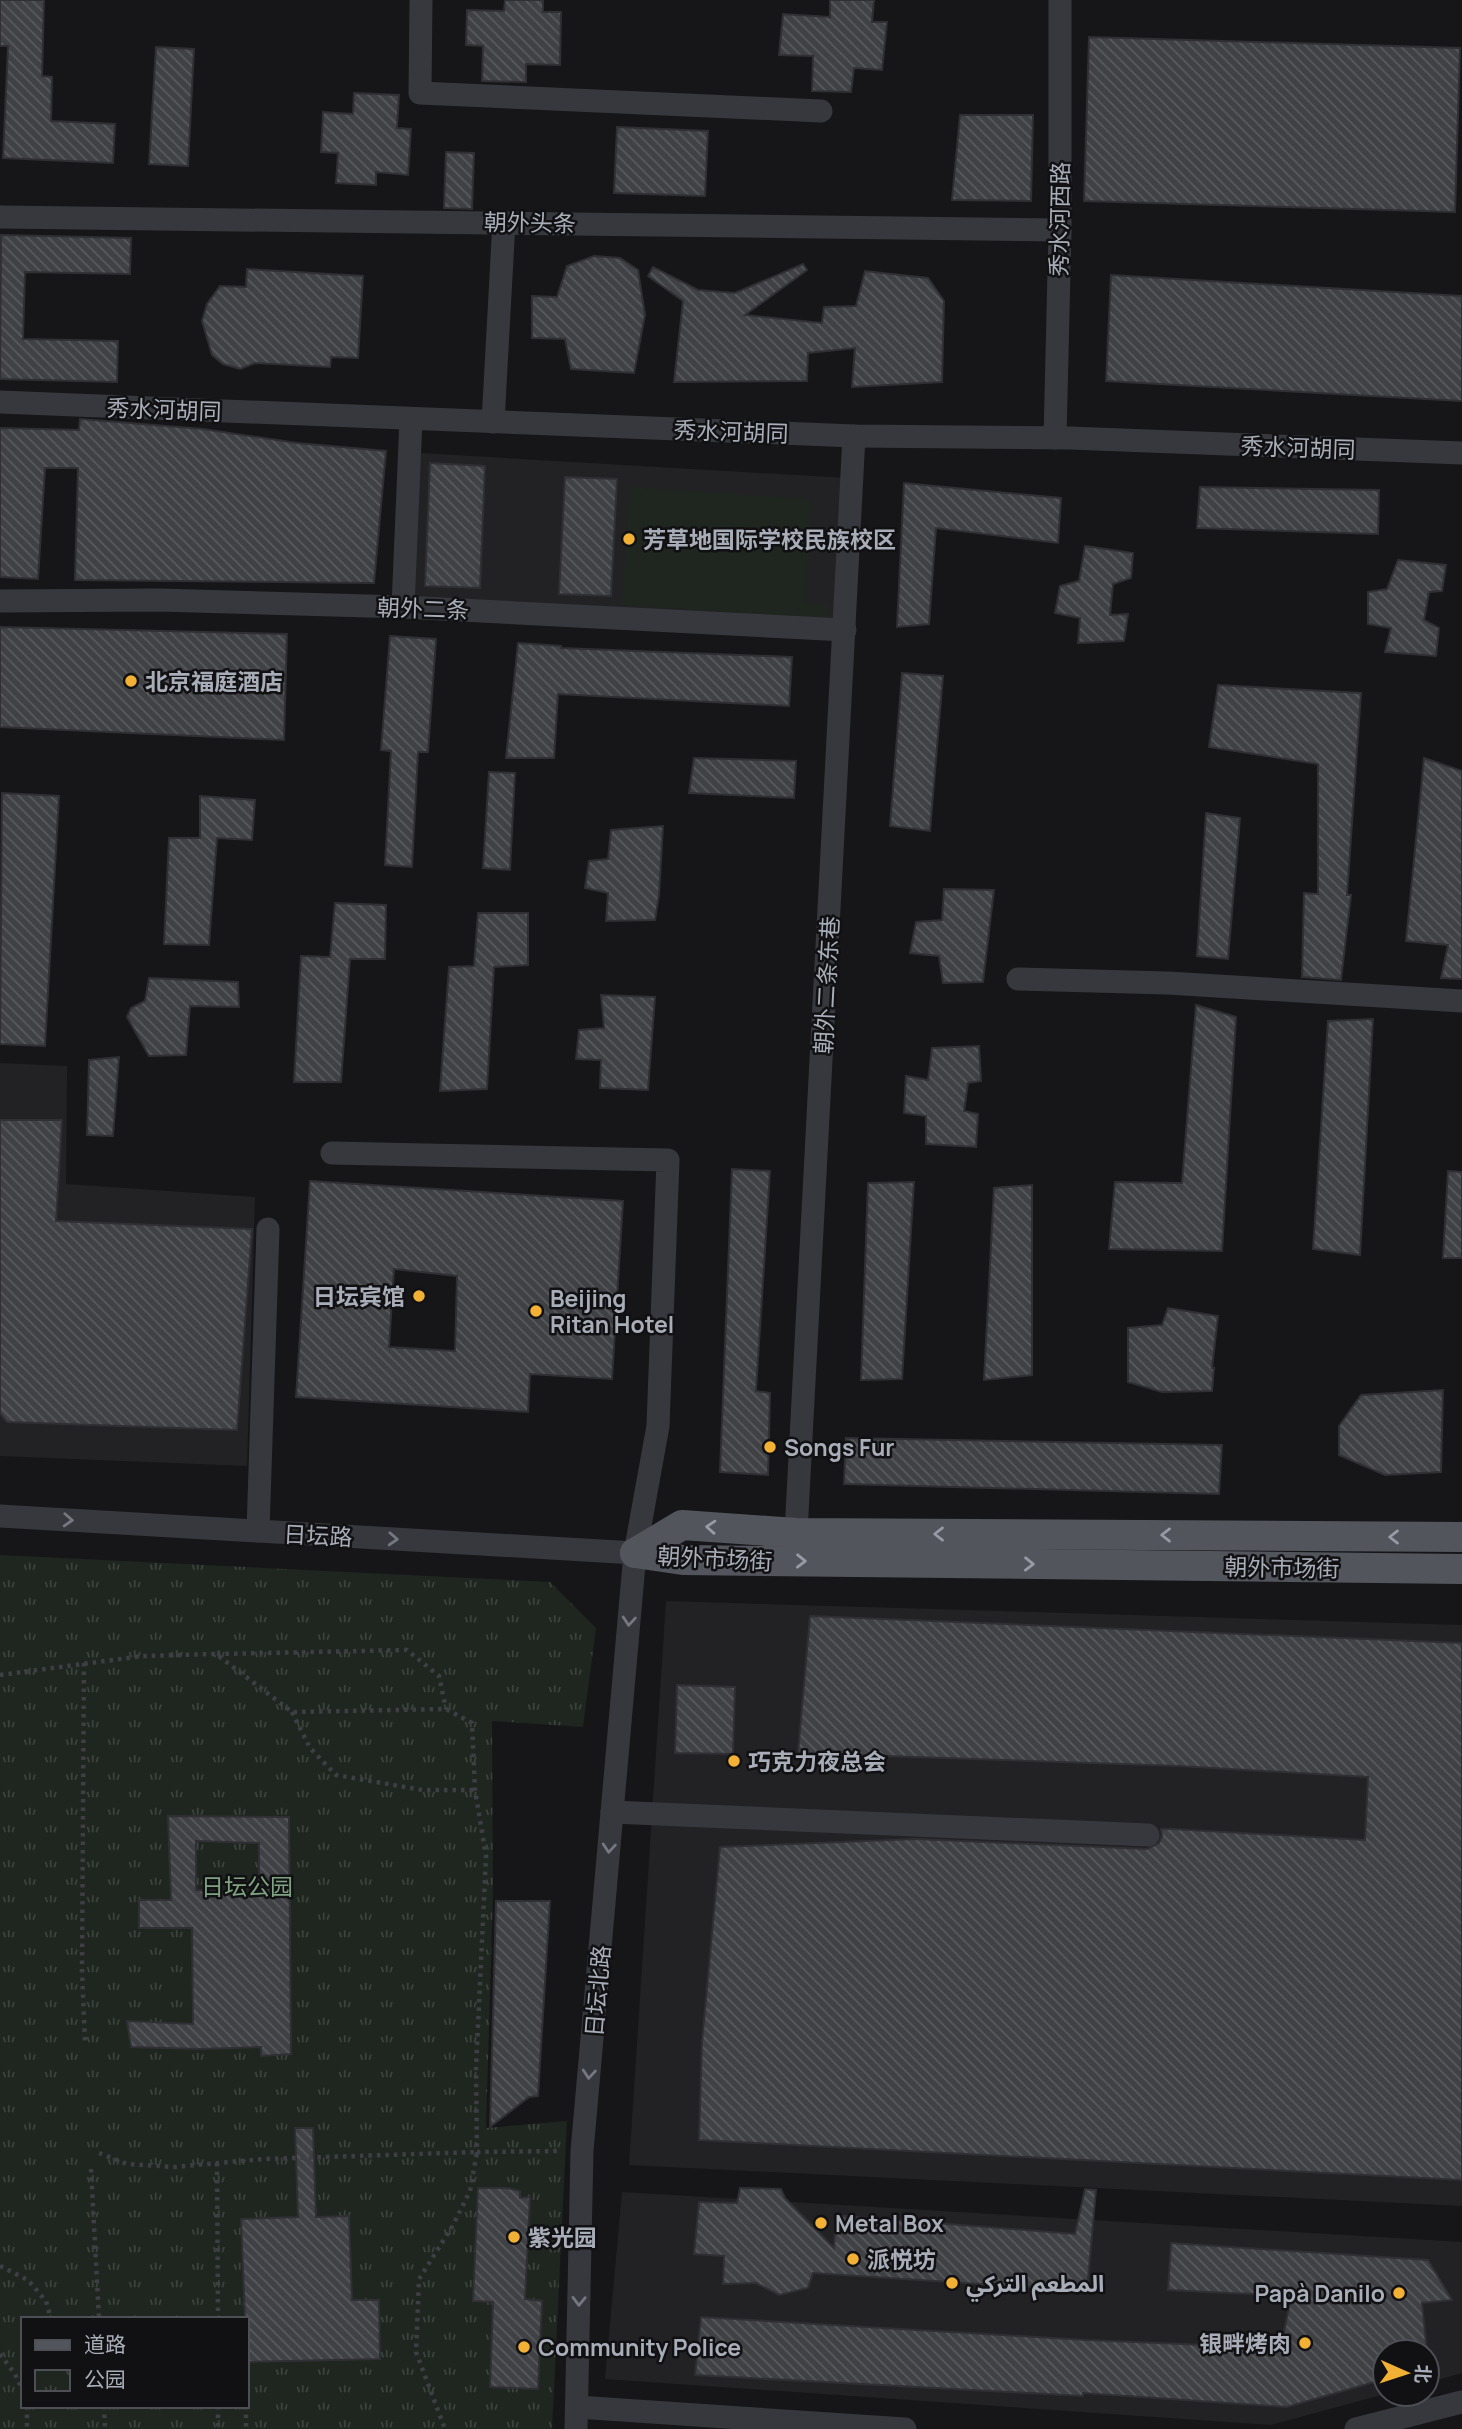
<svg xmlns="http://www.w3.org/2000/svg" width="1462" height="2429" viewBox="0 0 1462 2429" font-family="Manrope,'Noto Sans Arabic','Noto Sans SC',sans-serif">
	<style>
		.built { fill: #222225 }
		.grass { fill: #1e261f }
		.park { fill: url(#park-tufts); fill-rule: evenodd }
		.building { fill: url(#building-back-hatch); stroke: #303034; stroke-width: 2; fill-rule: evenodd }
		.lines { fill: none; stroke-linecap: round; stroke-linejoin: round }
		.path { stroke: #3d3f44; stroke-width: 4.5; stroke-dasharray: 3.5 5; stroke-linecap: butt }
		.minor { stroke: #37383d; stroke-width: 23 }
		.major { stroke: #53555c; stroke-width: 30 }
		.oneway { stroke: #757881 }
		.oneway2 { stroke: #979ba6 }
		.poi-dot { fill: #f2b134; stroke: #111113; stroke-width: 2.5 }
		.labels { text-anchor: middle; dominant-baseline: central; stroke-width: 5; stroke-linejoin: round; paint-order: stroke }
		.street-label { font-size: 23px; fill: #a8adb8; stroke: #111113 }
		.poi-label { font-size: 23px; font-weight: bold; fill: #a8adb8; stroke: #111113; text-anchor: start }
		.park-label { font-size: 23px; fill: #7fa381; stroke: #111113 }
	</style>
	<defs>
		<pattern id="park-tufts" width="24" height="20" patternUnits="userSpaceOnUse" patternTransform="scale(1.75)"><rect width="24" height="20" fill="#1e261f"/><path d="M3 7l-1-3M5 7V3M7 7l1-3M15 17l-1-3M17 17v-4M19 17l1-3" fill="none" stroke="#3c433d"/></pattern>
		<pattern id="building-back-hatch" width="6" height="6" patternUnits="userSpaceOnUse" patternTransform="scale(1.75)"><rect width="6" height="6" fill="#404145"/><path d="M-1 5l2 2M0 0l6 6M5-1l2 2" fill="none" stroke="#595a5e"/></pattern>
	</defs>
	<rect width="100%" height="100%" fill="#161618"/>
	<g class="built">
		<path d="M 420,453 L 847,478 L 838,626 L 412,601 Z"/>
		<path d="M 0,1063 L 67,1066 L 66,1184 L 255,1197 L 247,1466 L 0,1456 Z"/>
		<path d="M 666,1601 L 1462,1625 L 1462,2206 L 629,2165 Z"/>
		<path d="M 622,2192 L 1462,2242 L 1462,2373 L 1427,2383 L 1427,2352 L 1385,2352 L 1385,2394 L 1271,2425 L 605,2379 Z"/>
	</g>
	<path class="grass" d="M 630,487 L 811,499 L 804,603 L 829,605 L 828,619 L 622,605 Z"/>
	<path class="park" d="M 0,1555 L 550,1582 L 596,1628 L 583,1727 L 492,1721 L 493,1892 L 486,2128 L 567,2121 L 552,2429 L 0,2429 ZM 23,2319 L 247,2319 L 247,2406 L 23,2406 Z"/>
	<g class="building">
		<path d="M 0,0 L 44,0 L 42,76 L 52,77 L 51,121 L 115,124 L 113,163 L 3,158 L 8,46 L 0,46 Z"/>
		<path d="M 505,0 L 543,0 L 543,12 L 561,12 L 560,65 L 526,64 L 526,82 L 482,81 L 483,46 L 466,45 L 467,10 L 504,11 Z"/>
		<path d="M 830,0 L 874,0 L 872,22 L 887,22 L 882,70 L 854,68 L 851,92 L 812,91 L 813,56 L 779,55 L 783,14 L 830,17 Z"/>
		<path d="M 1089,37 L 1460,48 L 1455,212 L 1084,201 Z"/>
		<path d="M 156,47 L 194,49 L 188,166 L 149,164 Z"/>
		<path d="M 354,93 L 399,95 L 397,128 L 411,129 L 408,175 L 376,172 L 376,185 L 336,183 L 338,153 L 321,152 L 323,112 L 353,114 Z"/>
		<path d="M 960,115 L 1033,115 L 1031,201 L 952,200 Z"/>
		<path d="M 617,127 L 708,131 L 705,196 L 614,193 Z"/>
		<path d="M 446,152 L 474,153 L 472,209 L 444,208 Z"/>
		<path d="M 1,235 L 131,238 L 130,274 L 25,272 L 23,339 L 118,341 L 117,382 L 0,379 Z"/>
		<path d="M 594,256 L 620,258 L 638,270 L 645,315 L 634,373 L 571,369 L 565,339 L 532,338 L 532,296 L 557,297 L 567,266 Z"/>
		<path d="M 803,264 L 807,270 L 745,315 L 822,323 L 824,307 L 856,306 L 865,271 L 928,278 L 944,301 L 942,382 L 852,387 L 855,348 L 808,353 L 807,381 L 674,382 L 683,301 L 648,276 L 653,267 L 698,290 L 735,293 Z"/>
		<path d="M 247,269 L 363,276 L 358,358 L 331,357 L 330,367 L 255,363 L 240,369 L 223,364 L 212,355 L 202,321 L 207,304 L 220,286 L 246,287 Z"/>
		<path d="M 1111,275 L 1462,296 L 1462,401 L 1106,381 Z"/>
		<path d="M 80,419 L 203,429 L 297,443 L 386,451 L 374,583 L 75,580 L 78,468 L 45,468 L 38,579 L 0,577 L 0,428 L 79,430 Z"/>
		<path d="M 430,463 L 485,466 L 480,588 L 425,586 Z"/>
		<path d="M 565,477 L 617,479 L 611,596 L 559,594 Z"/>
		<path d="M 904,483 L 1061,498 L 1058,543 L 936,528 L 929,624 L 897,627 Z"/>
		<path d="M 1200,487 L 1379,490 L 1378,534 L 1197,528 Z"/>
		<path d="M 1085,546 L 1133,553 L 1131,578 L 1113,584 L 1110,615 L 1128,614 L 1124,641 L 1078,643 L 1080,618 L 1055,613 L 1060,586 L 1079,581 Z"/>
		<path d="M 1398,560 L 1446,565 L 1442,591 L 1429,592 L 1424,620 L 1439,628 L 1436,656 L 1385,652 L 1391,628 L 1368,624 L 1368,592 L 1387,589 Z"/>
		<path d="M 0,627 L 287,634 L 284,740 L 0,727 Z"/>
		<path d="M 390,636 L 436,639 L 428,752 L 418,752 L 412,867 L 385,865 L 391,751 L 381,750 Z"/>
		<path d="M 518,643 L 561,646 L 561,648 L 792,657 L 789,706 L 558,694 L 554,758 L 506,758 Z"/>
		<path d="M 902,673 L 943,676 L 930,831 L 890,826 Z"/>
		<path d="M 1218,685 L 1361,693 L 1347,895 L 1351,895 L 1341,980 L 1302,977 L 1304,893 L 1318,894 L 1318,764 L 1209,747 Z"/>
		<path d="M 694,758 L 796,761 L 794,798 L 689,793 Z"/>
		<path d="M 1424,758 L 1462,771 L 1462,979 L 1441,978 L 1448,945 L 1406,941 Z"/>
		<path d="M 489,772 L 515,773 L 510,870 L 483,868 Z"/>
		<path d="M 2,793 L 59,796 L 45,1046 L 0,1044 Z"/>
		<path d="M 200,796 L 255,800 L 252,840 L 217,838 L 209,945 L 164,944 L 169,838 L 200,838 Z"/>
		<path d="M 1206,813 L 1240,818 L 1228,959 L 1197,956 Z"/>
		<path d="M 663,826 L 659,895 L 655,920 L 606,921 L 608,893 L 585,888 L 589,861 L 608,859 L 611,830 Z"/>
		<path d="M 944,889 L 994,890 L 983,982 L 943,983 L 939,956 L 910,953 L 916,922 L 942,920 Z"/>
		<path d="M 335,903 L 386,905 L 385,959 L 350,959 L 341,1082 L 294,1082 L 301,956 L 330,957 Z"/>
		<path d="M 478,913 L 528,913 L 528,965 L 494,967 L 487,1089 L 440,1091 L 449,967 L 474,966 Z"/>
		<path d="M 149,978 L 238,982 L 239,1007 L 190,1006 L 186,1055 L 149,1056 L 127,1017 L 131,1008 L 145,1001 Z"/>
		<path d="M 601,995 L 655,997 L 648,1090 L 600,1088 L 601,1060 L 576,1059 L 579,1030 L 604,1028 Z"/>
		<path d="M 1196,1005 L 1236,1017 L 1222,1251 L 1109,1249 L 1115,1182 L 1182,1183 Z"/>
		<path d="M 1373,1019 L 1360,1255 L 1313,1249 L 1328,1021 Z"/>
		<path d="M 979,1046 L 981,1081 L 968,1083 L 964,1111 L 978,1114 L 976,1147 L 926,1144 L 926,1116 L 904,1113 L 906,1076 L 928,1080 L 932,1048 Z"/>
		<path d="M 119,1057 L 113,1136 L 87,1135 L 89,1060 Z"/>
		<path d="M 0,1120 L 62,1120 L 56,1221 L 252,1229 L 237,1430 L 7,1422 L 0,1413 Z"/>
		<path d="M 732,1169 L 770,1171 L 756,1391 L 770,1393 L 768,1475 L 720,1472 Z"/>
		<path d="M 1448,1171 L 1462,1172 L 1462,1258 L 1443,1258 Z"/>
		<path d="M 310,1181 L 623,1201 L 612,1379 L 530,1374 L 528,1412 L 296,1397 ZM 394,1269 L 457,1276 L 455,1351 L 389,1347 Z"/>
		<path d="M 914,1182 L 902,1379 L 861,1380 L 868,1183 Z"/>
		<path d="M 1032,1185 L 1032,1375 L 984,1380 L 994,1188 Z"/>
		<path d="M 1168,1308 L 1218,1316 L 1212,1368 L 1214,1368 L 1212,1391 L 1162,1392 L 1128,1382 L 1128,1328 L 1162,1325 Z"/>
		<path d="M 1443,1390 L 1441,1472 L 1385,1475 L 1339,1455 L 1339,1426 L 1361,1395 Z"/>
		<path d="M 846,1438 L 1222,1445 L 1219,1494 L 844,1484 Z"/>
		<path d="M 810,1616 L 1462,1643 L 1462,2180 L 699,2140 L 702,2042 L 720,1847 L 915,1839 L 1147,1849 L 1159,1843 L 1162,1836 L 1161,1829 L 1173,1829 L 1365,1840 L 1368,1777 L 1179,1766 L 798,1753 Z"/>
		<path d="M 677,1685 L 735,1687 L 733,1754 L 675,1753 Z"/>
		<path d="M 168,1816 L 289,1817 L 291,2054 L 261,2056 L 261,2047 L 200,2049 L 131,2047 L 127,2021 L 193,2024 L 192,1928 L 139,1928 L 139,1900 L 171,1900 ZM 196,1841 L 259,1843 L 259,1893 L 196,1890 Z"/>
		<path d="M 496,1901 L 550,1901 L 538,2096 L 529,2097 L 490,2127 Z"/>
		<path d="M 295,2128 L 313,2128 L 316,2217 L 349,2216 L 352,2300 L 379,2300 L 380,2359 L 247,2362 L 247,2319 L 245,2319 L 241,2219 L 298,2217 Z"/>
		<path d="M 478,2188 L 507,2188 L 520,2191 L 520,2198 L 530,2197 L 525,2299 L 542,2301 L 538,2389 L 490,2387 L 493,2302 L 473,2301 Z"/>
		<path d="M 740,2188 L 781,2189 L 785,2198 L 834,2248 L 836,2215 L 1075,2234 L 1085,2189 L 1096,2190 L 1087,2291 L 813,2273 L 808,2288 L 779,2295 L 756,2283 L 723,2284 L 724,2256 L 694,2254 L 699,2202 L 737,2203 Z"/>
		<path d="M 1171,2243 L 1428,2260 L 1452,2300 L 1422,2303 L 1427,2352 L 1385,2352 L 1385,2379 L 1287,2407 L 1083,2393 L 1083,2396 L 695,2375 L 701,2317 L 1086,2340 L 1281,2348 L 1291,2296 L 1168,2290 Z"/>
	</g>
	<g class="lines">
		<g class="path">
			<path d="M 217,1654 L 407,1650 L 439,1676 L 446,1709"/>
			<path d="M 84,1663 L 82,1971 L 85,2041"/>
			<path d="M 0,1675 L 143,1656 L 216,1654 L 292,1712 L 446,1709 L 472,1723 L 475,1790 L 486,1856 L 476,2068 L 477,2152 L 560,2151"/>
			<path d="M 292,1712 L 310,1748 L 336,1775 L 422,1790 L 475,1790"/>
			<path d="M 99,2153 L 127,2164 L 174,2167 L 265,2159 L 477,2152 L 470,2191 L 452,2227 L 419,2279 L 416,2352 L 445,2429"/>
			<path d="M 217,2163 L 218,2319"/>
			<path d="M 91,2169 L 99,2319"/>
			<path d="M 0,2266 L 28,2280 L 46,2301 L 51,2319"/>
			<path d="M 0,2354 L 15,2374 L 23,2391"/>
			<path d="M 27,2406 L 27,2429"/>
			<path d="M 104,2406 L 105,2429"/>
			<path d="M 218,2406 L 218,2429"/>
			<path d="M 246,2406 L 246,2429"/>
		</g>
		<g class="minor">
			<path d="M 421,0 L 420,93 L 821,111"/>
			<path d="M 0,217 L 1060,230"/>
			<path d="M 0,402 L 854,436 L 1070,438 L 1462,453"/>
			<path d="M 493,422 L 504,222"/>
			<path d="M 1055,438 L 1060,230 L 1060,0"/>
			<path d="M 0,601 L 159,600 L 403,607 L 845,630"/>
			<path d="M 403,607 L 411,419"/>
			<path d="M 1018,979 L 1168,983 L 1462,1001"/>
			<path d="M 332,1153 L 668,1160 L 658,1426 L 635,1553 L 582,2151 L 576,2429"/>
			<path d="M 0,1516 L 635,1553"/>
			<path d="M 258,1531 L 268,1229"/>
			<path d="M 796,1533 L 854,436"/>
			<path d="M 612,1812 L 1148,1835"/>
			<path d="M 577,2407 L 905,2429"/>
			<path d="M 1356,2429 L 1462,2402"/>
		</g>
		<g class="major">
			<path d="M 635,1553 L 682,1525 L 796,1533 L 1462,1537"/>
			<path d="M 635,1553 L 683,1560 L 1462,1569"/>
		</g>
	</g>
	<defs><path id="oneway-chevron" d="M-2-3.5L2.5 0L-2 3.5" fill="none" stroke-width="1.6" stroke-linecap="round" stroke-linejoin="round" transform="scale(1.75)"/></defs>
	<g class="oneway">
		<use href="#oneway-chevron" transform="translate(68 1520) rotate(3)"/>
		<use href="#oneway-chevron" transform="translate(393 1539) rotate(3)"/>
		<use href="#oneway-chevron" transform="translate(629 1621) rotate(95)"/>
		<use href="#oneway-chevron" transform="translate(609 1848) rotate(95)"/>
		<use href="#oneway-chevron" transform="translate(589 2074) rotate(95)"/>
		<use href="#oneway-chevron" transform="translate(579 2301) rotate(91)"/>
	</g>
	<g class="oneway2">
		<use href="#oneway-chevron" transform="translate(711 1527) rotate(-176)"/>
		<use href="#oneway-chevron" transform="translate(939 1534) rotate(-180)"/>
		<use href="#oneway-chevron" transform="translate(1166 1535) rotate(-180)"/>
		<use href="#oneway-chevron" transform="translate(1394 1537) rotate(-180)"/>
		<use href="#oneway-chevron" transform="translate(801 1561) rotate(1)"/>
		<use href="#oneway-chevron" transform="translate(1029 1564) rotate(1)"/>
	</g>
	<g class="poi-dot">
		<circle cx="629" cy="539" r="7"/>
		<circle cx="131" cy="681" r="7"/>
		<circle cx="419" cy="1296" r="7"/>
		<circle cx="536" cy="1311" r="7"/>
		<circle cx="770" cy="1447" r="7"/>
		<circle cx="734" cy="1761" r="7"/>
		<circle cx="821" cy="2223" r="7"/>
		<circle cx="514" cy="2237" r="7"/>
		<circle cx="853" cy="2259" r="7"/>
		<circle cx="952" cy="2283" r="7"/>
		<circle cx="1399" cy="2293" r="7"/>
		<circle cx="1305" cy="2343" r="7"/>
		<circle cx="524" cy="2347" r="7"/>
	</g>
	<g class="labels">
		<g class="street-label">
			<text transform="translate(1059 219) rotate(-89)">秀水河西路</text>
			<text transform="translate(530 222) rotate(1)">朝外头条</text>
			<text transform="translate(164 409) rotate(2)">秀水河胡同</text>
			<text transform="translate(731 431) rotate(2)">秀水河胡同</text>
			<text transform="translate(1298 447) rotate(2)">秀水河胡同</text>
			<text transform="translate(423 608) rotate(2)">朝外二条</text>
			<text transform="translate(826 985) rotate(-87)">朝外二条东巷</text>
			<text transform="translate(318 1535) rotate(3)">日坛路</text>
			<text transform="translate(715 1558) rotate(3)">朝外市场街</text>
			<text transform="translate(1282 1567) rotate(1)">朝外市场街</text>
			<text transform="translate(597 1991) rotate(-85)">日坛北路</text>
		</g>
		<g class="poi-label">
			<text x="643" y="539">芳草地国际学校民族校区</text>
			<text x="145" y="681">北京福庭酒店</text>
			<text x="405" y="1296" text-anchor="end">日坛宾馆</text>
			<text x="550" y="1298">Beijing<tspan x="550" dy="26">Ritan Hotel</tspan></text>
			<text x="784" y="1447">Songs Fur</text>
			<text x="748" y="1761">巧克力夜总会</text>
			<text x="835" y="2223">Metal Box</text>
			<text x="528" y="2237">紫光园</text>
			<text x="867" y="2259">派悦坊</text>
			<text x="966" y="2283">المطعم التركي</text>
			<text x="1385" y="2293" text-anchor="end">Papà Danilo</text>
			<text x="1291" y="2343" text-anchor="end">银畔烤肉</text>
			<text x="538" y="2347">Community Police</text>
		</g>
		<g class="park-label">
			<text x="247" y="1886">日坛公园</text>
		</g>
	</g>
	<rect x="21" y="2317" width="228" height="91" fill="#111113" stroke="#4d4f55" stroke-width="2"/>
	<rect x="35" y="2340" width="35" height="10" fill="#53555c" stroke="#4d4f55" stroke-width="2"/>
	<text x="84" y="2352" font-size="21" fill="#a8adb8">道路</text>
	<rect x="35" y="2370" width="35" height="21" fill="url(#park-tufts)" stroke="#4d4f55" stroke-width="2"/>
	<text x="84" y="2387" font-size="21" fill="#a8adb8">公园</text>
	<g transform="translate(1406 2373) rotate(93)"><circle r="33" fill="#111113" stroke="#4d4f55" stroke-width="2"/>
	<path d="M0-5L12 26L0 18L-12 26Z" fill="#f2b134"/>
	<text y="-10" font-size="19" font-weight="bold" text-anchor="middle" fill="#a8adb8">北</text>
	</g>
</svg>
